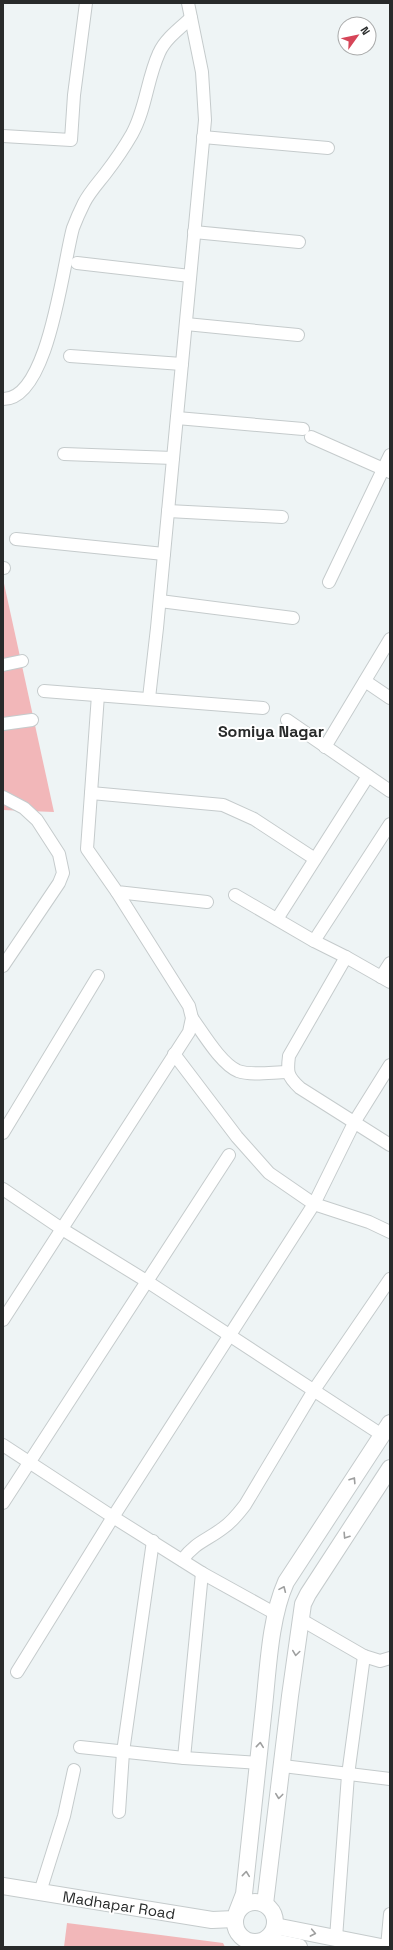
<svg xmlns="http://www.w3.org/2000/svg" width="393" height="1950" viewBox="0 0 393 1950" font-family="'Space Grotesk',sans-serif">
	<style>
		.green { fill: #f2b7b9 }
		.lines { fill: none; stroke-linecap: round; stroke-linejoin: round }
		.street-casing { stroke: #c5cbcc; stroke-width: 14 }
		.secondary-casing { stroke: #c5cbcc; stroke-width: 18 }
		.street { stroke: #fff; stroke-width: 12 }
		.secondary { stroke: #fff; stroke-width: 16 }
		.oneway { stroke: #9e9f9f }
		.labels { text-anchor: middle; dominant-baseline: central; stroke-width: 4; stroke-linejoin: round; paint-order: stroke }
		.street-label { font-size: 15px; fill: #282a2a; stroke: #fff }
		.neighbourhood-label { font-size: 16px; font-weight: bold; fill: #282a2a; stroke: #fff }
	</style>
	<rect width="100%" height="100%" fill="#eef4f5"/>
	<g class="green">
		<path d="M 3,579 L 54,812 L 3,810 Z"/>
		<path d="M 67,1923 L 223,1943 L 225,1947 L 64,1947 Z"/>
	</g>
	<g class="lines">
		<defs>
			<g id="street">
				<path d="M 3,136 L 71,140 L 74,95 L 86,3"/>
				<path d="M 203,137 L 328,148"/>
				<path d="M 194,232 L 299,242"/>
				<path d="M 77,263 L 190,276"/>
				<path d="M 186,324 L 298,335"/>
				<path d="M 70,356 L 182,364"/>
				<path d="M 3,399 C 49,400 63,263 73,228 C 76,220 80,211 84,203 C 89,193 98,183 105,174 C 115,161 124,148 132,134 C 146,109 147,79 159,53 C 165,39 180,28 191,18"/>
				<path d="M 177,418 L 303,429"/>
				<path d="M 311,437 L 390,472"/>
				<path d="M 64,454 L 173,458"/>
				<path d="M 168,511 L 282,517"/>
				<path d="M 16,539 L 164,554"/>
				<path d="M 3,568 L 4,568"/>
				<path d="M 329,582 L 390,455"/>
				<path d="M 160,601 L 293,618"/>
				<path d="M 3,665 L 22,661"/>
				<path d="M 365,681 L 390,698"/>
				<path d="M 44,691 L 263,708"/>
				<path d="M 98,695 L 87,849 L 117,892 L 207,902"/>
				<path d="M 149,698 L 157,628 L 205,120 L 202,72 L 188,3"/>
				<path d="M 287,720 L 390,791"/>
				<path d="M 3,724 L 32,720"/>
				<path d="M 325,747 L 390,639"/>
				<path d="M 91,793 L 223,805 L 254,819 L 315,859"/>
				<path d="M 3,797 L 24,808 L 37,820 L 59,854 L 63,873 L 59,883 L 3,966"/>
				<path d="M 235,895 L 314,941 L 346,957 L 390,982"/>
				<path d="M 277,919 L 368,776"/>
				<path d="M 314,941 L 390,824"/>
				<path d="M 346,957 L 289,1056 C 287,1072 287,1076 300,1088 L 390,1145"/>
				<path d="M 381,977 L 390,963"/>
				<path d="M 192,1018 C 203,1033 221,1064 238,1071 C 252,1076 273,1072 287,1072"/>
				<path d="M 174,1054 L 237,1137 L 269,1173 L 314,1204 L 369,1222 L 390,1232"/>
				<path d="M 3,1133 L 98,976"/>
				<path d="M 3,1189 L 62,1229 L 148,1282 L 382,1435"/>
				<path d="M 3,1320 L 189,1032 L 192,1018 L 189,1006 L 117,892"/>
				<path d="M 3,1445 L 113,1517 L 202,1573 L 276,1614"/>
				<path d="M 3,1503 L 229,1155"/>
				<path d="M 182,1560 C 197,1541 206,1541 223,1528 C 232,1522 238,1514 245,1505 L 314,1390 L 390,1279"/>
				<path d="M 300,1619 L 364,1656 L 380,1661 L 390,1658"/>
				<path d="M 17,1672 L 113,1517 L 314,1204 L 355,1121 L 390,1065"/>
				<path d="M 80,1747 L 184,1758 L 259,1763"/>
				<path d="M 184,1758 L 202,1573"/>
				<path d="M 283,1766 L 390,1779"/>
				<path d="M 119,1812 L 123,1752 L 153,1541"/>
				<path d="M 40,1892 L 64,1816 L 74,1770"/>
				<path d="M 336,1938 L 348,1775 L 364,1656"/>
				<path d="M 387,1947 L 390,1914"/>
			</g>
			<g id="secondary">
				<path d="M 3,1886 L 212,1920 L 235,1919"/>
				<circle cx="255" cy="1922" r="20"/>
				<path d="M 265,1904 L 290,1696 L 303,1604 L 308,1594 L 390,1468"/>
				<path d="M 237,1912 L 244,1894 C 250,1835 257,1775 263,1716 C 268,1674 269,1620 286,1582 L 390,1423"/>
				<path d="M 275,1926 L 381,1947"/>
				<path d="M 266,1940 L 299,1947"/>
			</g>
		</defs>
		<use href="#street" class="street-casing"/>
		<use href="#secondary" class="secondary-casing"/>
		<use href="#street" class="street"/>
		<use href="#secondary" class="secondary"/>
	</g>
	<defs><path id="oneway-chevron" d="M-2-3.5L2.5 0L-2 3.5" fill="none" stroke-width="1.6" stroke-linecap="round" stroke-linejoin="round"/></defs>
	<g class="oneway">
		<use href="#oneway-chevron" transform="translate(353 1480) rotate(-57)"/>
		<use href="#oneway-chevron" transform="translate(346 1536) rotate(123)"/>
		<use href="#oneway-chevron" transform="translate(283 1589) rotate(-66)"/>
		<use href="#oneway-chevron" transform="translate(296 1653) rotate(98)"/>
		<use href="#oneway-chevron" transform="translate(260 1745) rotate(-84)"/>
		<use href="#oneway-chevron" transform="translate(279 1796) rotate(97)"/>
		<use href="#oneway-chevron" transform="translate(246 1874) rotate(-84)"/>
		<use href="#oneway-chevron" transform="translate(313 1933) rotate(11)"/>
	</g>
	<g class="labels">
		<g class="street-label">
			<text transform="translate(119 1905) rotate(9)">Madhapar Road</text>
		</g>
		<g class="neighbourhood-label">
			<text x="271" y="731">Somiya Nagar</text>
		</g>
	</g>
	<rect width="393" height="1950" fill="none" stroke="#282a2a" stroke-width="8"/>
	<g transform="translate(357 36) rotate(57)"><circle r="19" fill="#ffffff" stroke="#a9aaaa"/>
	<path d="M0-3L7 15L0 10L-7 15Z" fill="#d64558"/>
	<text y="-6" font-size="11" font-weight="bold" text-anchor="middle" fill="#282a2a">N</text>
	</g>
</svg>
